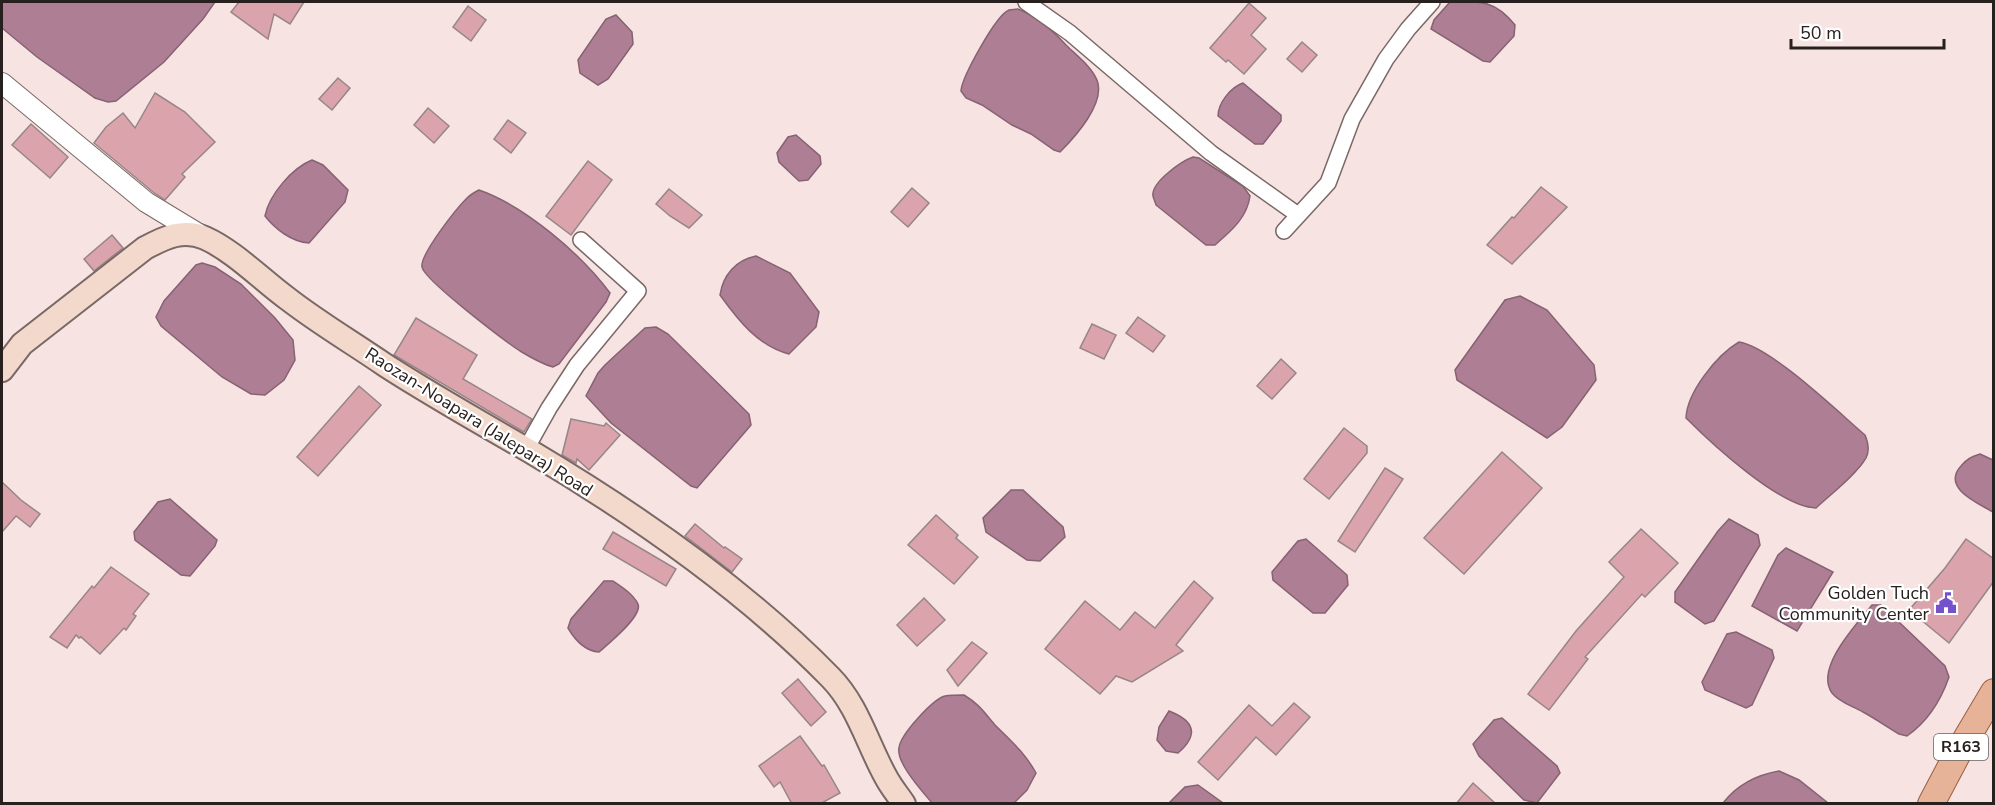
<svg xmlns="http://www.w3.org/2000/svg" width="1995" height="805" viewBox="0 0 1995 805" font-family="'Nunito Sans',sans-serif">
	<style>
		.water { fill: #ae7e95; stroke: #866272; stroke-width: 1.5 }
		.building { fill: #dba4ac; stroke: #978588; stroke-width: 1.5 }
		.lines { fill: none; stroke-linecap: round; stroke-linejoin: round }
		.minor-casing { stroke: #796866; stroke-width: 18 }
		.tertiary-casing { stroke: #796866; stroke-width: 22 }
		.secondary-casing { stroke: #796866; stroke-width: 26 }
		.primary-casing { stroke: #995e41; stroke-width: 28 }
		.minor { stroke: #fff; stroke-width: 15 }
		.tertiary { stroke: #fff; stroke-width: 20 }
		.secondary { stroke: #f3d9cb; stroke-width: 22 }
		.primary { stroke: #e6b298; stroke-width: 26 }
		.labels { text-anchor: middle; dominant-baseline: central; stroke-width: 4.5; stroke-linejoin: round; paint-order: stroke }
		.shield { fill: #fff; stroke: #686362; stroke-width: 1.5 }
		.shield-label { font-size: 16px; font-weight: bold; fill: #27201f }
		.street-label { font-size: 18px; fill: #27201f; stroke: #fff }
		.poi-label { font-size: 18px; fill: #27201f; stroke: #fff; text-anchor: end }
	</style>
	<rect width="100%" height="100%" fill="#f7e3e1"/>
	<g class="water">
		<path d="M 2,2 L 215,2 L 203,19 L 164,62 L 116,101 L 108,102 L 95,98 L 37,57 L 2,28 Z"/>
		<path d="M 1450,2 C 1481,1 1495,0 1515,25 L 1514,36 L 1490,62 L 1483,61 L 1431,29 L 1434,20 Z"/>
		<path d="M 1018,9 C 1038,17 1052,30 1066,45 C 1077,56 1091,66 1097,80 C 1106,103 1075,137 1060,152 L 1054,150 L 1031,134 L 1012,125 L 982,105 L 966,98 L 961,91 C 962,77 996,15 1009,10 C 1012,9 1015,10 1018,9 Z"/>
		<path d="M 616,15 L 632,32 L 633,44 L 608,79 L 598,85 L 580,73 L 578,60 L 606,19 Z"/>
		<path d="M 1243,83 L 1281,115 L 1281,121 L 1263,144 L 1255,144 L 1218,116 C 1218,103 1231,87 1243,83 Z"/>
		<path d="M 796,135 L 820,156 L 821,164 L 808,180 L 799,181 L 779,162 L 777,153 L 788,137 Z"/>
		<path d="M 1193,157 L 1199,158 L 1243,186 L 1250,196 C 1247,218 1231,231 1215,245 L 1206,245 L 1156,205 C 1156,204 1153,197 1153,196 C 1151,182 1182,161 1193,157 Z"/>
		<path d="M 312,160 L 323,165 L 348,190 L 345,202 L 309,243 C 292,242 275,229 265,216 C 269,195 292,168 312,160 Z"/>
		<path d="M 479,190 C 525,206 581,254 610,293 L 606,302 L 559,364 L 553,367 C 542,364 530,357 520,351 C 505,341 424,280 422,267 C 420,254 457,208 467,198 C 470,195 475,192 479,190 Z"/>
		<path d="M 756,256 L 790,273 L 819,312 L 816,327 L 789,354 C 758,346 738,320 720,295 C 723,275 736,260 756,256 Z"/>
		<path d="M 202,263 L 215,267 L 241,284 L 275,318 L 293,340 L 295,360 L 284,380 L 265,395 L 251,394 L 222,377 L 161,326 L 156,317 L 164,301 L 196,265 Z"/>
		<path d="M 1520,296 L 1547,310 L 1594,365 L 1596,380 L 1562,427 L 1547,438 L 1457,380 L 1455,370 L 1505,300 Z"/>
		<path d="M 656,327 L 668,334 L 749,414 L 751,425 L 697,488 L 691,486 L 611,423 L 586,396 L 598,373 L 605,365 L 645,328 Z"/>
		<path d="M 1739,342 C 1771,347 1838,412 1865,435 C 1868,442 1870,450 1866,458 C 1857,474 1830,495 1816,508 C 1780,507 1712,444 1686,418 C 1687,392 1717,355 1739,342 Z"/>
		<path d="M 1980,454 L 1993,460 L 1993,512 C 1978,503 1941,488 1961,466 C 1967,459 1971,457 1980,454 Z"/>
		<path d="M 1011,490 L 1023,490 L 1063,527 L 1065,537 L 1040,561 L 1027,560 L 986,532 L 983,518 Z"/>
		<path d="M 170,499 L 217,540 L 215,546 L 190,576 L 181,575 L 135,540 L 134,532 L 158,502 Z"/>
		<path d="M 1729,519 L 1758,535 L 1760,545 L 1714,621 L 1705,624 L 1675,602 L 1675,592 L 1718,531 Z"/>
		<path d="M 1306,539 L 1347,575 L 1348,585 L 1325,613 L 1313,613 L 1273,580 L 1272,572 L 1298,541 Z"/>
		<path d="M 1786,548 L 1833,572 L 1797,631 L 1752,606 L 1778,555 Z"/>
		<path d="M 604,581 L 613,581 C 622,587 633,594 638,604 C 643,616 608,644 599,652 C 585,651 575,640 568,628 L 571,619 Z"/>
		<path d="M 1872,605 L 1881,605 L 1945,666 L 1949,677 C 1941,700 1927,722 1907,736 L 1899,734 C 1887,727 1876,719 1863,712 C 1853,706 1840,703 1832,693 C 1814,668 1858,623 1872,605 Z"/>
		<path d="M 1736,632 L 1772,650 L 1774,658 L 1752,705 L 1746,708 L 1705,690 L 1702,682 L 1727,634 Z"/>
		<path d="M 964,695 C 980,705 983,711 995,725 C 1011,741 1025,753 1036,773 L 1027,790 L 1014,803 L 932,803 C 923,792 896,763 899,748 C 900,735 933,699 945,696 C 951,695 958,695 964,695 Z"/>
		<path d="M 1169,711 C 1195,721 1199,735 1178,753 L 1166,751 L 1157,740 L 1159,727 Z"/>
		<path d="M 1502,718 L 1557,766 L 1560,773 L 1537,803 L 1524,800 L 1479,756 L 1473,744 L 1494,720 Z"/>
		<path d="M 1779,771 L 1799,780 L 1828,803 L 1723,803 C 1737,785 1756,775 1779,771 Z"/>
		<path d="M 1198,785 L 1223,803 L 1169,803 L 1185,787 Z"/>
	</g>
	<g class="building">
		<path d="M 239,2 L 304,2 L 290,24 L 274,14 L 268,39 L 231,12 Z"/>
		<path d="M 1249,3 L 1266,18 L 1251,35 L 1266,49 L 1244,74 L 1228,60 L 1226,62 L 1210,48 Z"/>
		<path d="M 468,6 L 486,20 L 471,41 L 453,27 Z"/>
		<path d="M 1302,42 L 1317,55 L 1302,72 L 1287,59 Z"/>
		<path d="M 338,78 L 350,88 L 332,110 L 319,99 Z"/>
		<path d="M 155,93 L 185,112 L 215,142 L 182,174 L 185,177 L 165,200 L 153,192 L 94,143 L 106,127 L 123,113 L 135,128 Z"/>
		<path d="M 428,108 L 449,126 L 434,143 L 414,125 Z"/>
		<path d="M 508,120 L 526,133 L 511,153 L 494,139 Z"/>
		<path d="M 31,124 L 68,157 L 50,178 L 12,145 Z"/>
		<path d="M 588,161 L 612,180 L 571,235 L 546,216 Z"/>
		<path d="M 1541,187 L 1567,207 L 1512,264 L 1487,245 L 1512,217 L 1514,218 Z"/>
		<path d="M 912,188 L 929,203 L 908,227 L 891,212 Z"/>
		<path d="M 669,189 L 702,215 L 689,228 L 670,216 L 656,204 Z"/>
		<path d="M 112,235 L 123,248 L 94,271 L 84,259 Z"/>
		<path d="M 1138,317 L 1165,336 L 1153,352 L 1126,333 Z"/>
		<path d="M 416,318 L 477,355 L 463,379 L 532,419 L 524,432 L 394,355 Z"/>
		<path d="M 1092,324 L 1116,335 L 1104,359 L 1080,348 Z"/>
		<path d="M 1281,359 L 1296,373 L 1272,399 L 1257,386 Z"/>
		<path d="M 359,386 L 381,405 L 318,476 L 297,457 Z"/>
		<path d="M 571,419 L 604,426 L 606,423 L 620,435 L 589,470 L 577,459 L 576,463 L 562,455 Z"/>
		<path d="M 1344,428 L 1367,446 L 1367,453 L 1329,499 L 1304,479 Z"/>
		<path d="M 1502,452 L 1542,488 L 1464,574 L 1424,538 Z"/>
		<path d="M 1385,468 L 1403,479 L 1355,552 L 1338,541 Z"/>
		<path d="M 2,482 L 21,500 L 40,514 L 30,527 L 16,516 L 2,532 Z"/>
		<path d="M 936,515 L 958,535 L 956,538 L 978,557 L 954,584 L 908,545 Z"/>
		<path d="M 695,524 L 724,548 L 725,547 L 742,559 L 732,572 L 685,536 Z"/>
		<path d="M 1641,529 L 1678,563 L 1645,597 L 1642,594 L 1585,657 L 1588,659 L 1549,710 L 1528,694 L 1576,631 L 1624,577 L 1609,562 Z"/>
		<path d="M 613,532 L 676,569 L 666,586 L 603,549 Z"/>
		<path d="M 1966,539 L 1994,559 L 1994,581 L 1949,643 L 1909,610 L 1945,568 Z"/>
		<path d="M 111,567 L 149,594 L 133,614 L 136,616 L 126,630 L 124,628 L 100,654 L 81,637 L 79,638 L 76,635 L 67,648 L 50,637 L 92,586 L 94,588 Z"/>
		<path d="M 1194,581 L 1213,598 L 1176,645 L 1183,651 L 1132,682 L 1116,676 L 1100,694 L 1045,649 L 1085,601 L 1120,630 L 1135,612 L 1155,628 Z"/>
		<path d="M 924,598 L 945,620 L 917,646 L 897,625 Z"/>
		<path d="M 972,642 L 987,653 L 958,686 L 947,670 Z"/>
		<path d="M 798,679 L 826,712 L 811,726 L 782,693 Z"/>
		<path d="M 1294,703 L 1310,717 L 1276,755 L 1256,737 L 1218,780 L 1198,762 L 1249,705 L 1272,726 Z"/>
		<path d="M 800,736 L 822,766 L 824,765 L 840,793 L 820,804 L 792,804 L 780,782 L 774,787 L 759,766 Z"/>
		<path d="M 1473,783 L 1496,804 L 1456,804 Z"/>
	</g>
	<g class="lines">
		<defs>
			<g id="minor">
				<path d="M 1026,2 L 1070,33 L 1211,153 L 1298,215"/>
				<path d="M 1284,231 L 1328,183 L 1352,119 L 1386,59 L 1408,29 L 1432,2"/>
				<path d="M 526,449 L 549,408 L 577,365 L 638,291 L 581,240"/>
			</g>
			<path id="tertiary" d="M 2,83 L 146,202 L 202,236"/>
			<path id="secondary" d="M 2,370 L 22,344 L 145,248 C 164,238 183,228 205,238 C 234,251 262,280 288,299 C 319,323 353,343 385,365 C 433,396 483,424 533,453 C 637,515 745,590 830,677 C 858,705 868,746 887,779 C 892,788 898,795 904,804"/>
			<path id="primary" d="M 1931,804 L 1959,751 L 1994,692"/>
		</defs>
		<use href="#minor" class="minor-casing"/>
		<use href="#tertiary" class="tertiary-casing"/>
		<use href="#secondary" class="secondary-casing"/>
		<use href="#primary" class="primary-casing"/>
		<use href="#minor" class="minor"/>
		<use href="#tertiary" class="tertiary"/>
		<use href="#secondary" class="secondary"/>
		<use href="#primary" class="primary"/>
	</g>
	<defs>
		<symbol id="civic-bare" viewBox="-9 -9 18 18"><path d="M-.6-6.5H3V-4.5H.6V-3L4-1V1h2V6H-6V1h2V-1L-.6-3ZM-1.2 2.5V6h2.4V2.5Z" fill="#7352cc" stroke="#fff" stroke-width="2.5" paint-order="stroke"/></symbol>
	</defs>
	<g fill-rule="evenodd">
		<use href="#civic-bare" x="1931" y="588" width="30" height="30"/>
	</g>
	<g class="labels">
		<rect class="shield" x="1934" y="734" width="54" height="26" rx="4.5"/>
		<g class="shield-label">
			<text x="1961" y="747">R163</text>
		</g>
		<g class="street-label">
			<text transform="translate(479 422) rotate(32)">Raozan-Noapara (Jalepara) Road</text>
		</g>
		<g class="poi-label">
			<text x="1929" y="593">Golden Tuch<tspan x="1929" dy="21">Community Center</tspan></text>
		</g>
	</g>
	<rect width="1995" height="805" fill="none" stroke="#27201f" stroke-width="6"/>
	<path d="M1791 39v9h153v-9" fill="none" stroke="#27201f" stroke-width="3"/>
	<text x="1800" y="39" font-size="18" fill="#27201f" stroke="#ffffff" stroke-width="4.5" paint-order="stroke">50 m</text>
</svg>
